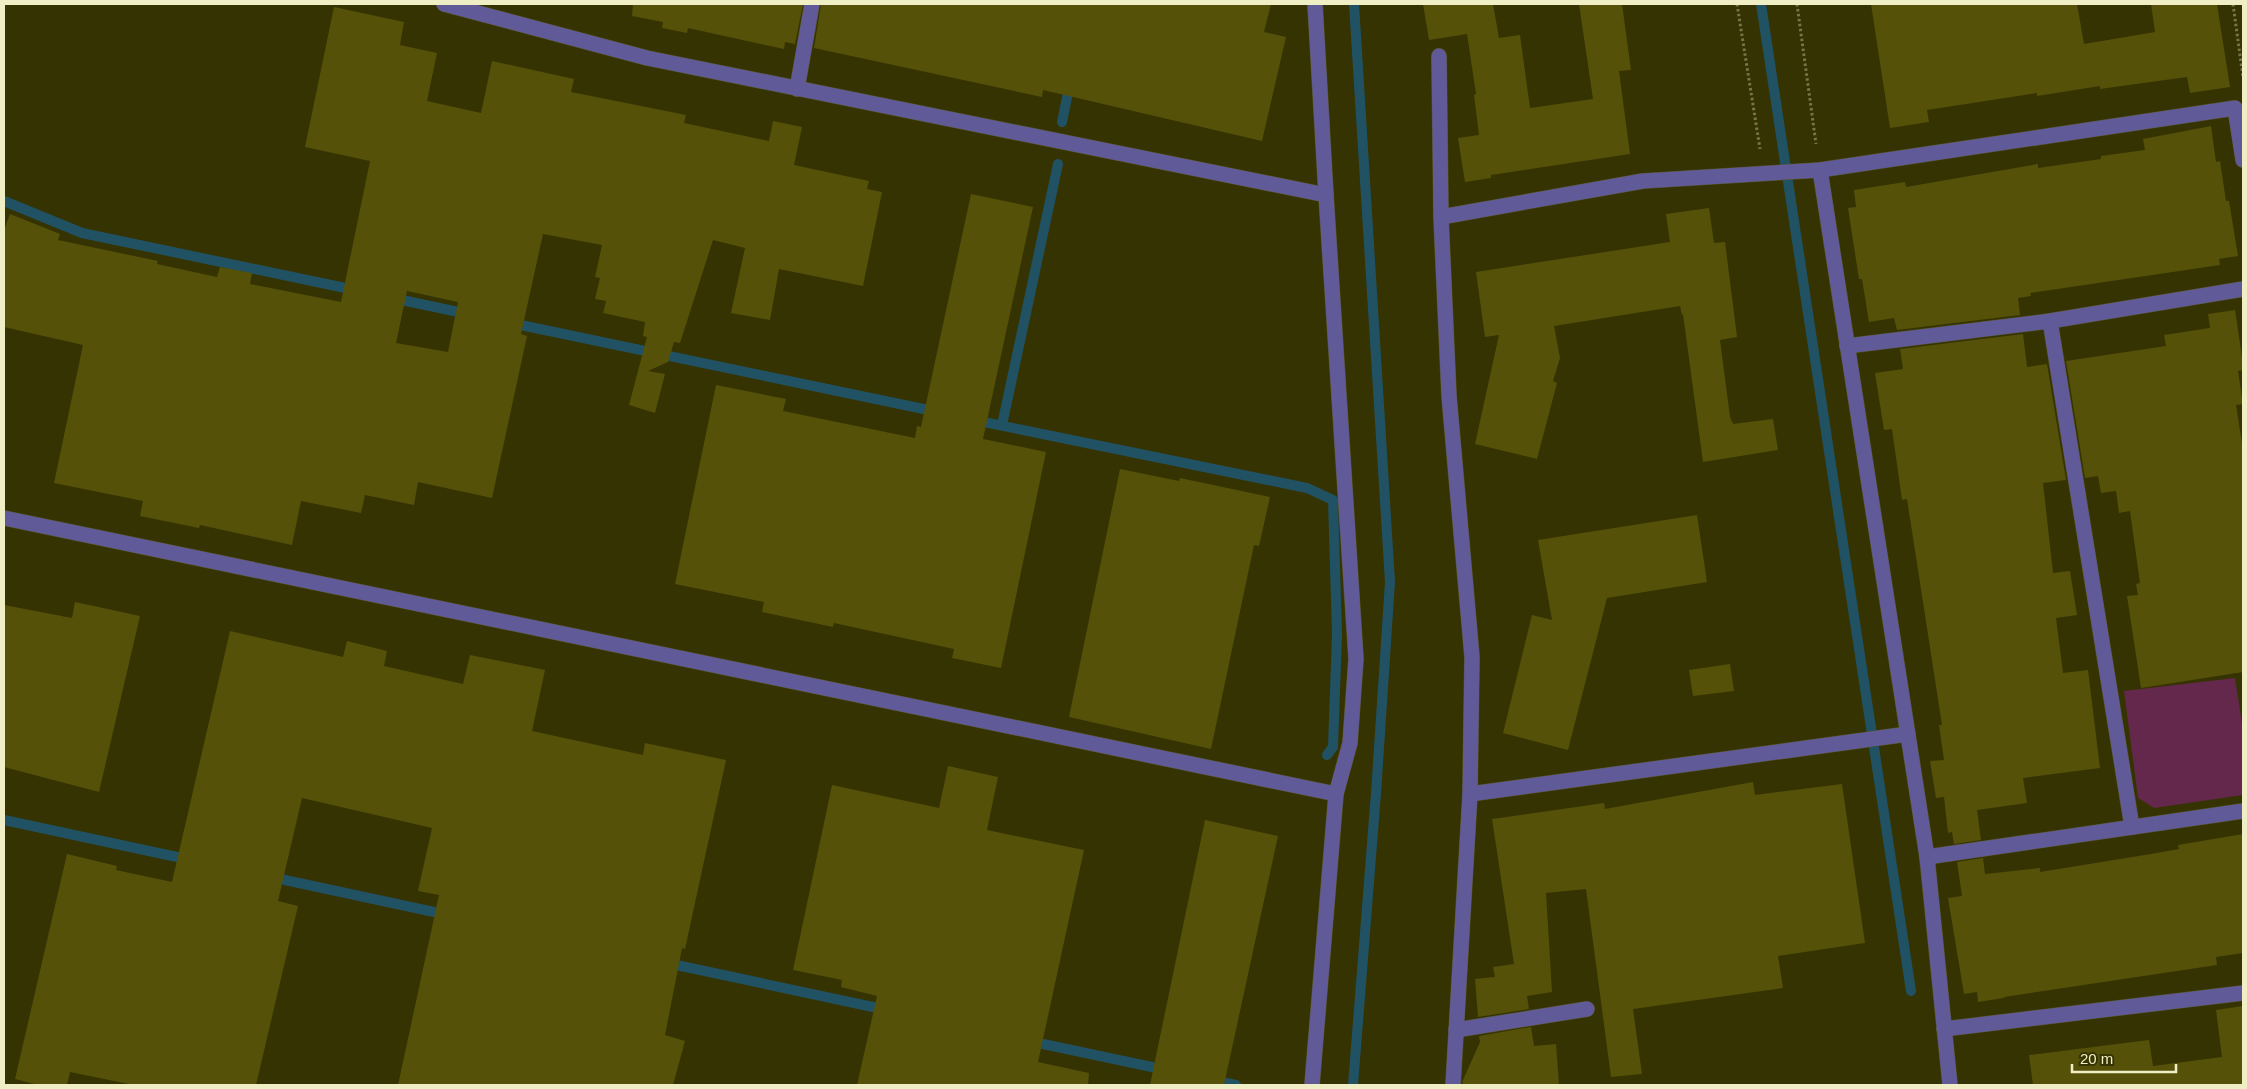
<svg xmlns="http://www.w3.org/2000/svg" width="2247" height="1089" viewBox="0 0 2247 1089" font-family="Helvetica,sans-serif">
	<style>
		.green { fill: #63284b }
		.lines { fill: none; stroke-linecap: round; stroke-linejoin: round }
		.stream { stroke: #215264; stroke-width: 10 }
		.building { fill: #555109; fill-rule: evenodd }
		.minor-casing { stroke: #545121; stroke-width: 16 }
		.path { stroke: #787647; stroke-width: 3; stroke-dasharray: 2.5 2.5; stroke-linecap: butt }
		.minor { stroke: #605b98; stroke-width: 15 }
	</style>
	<rect width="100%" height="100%" fill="#363302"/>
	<path class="green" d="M 2235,678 L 2243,730 L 2243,795 L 2154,808 L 2138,798 L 2124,691 Z"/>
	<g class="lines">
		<g class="stream">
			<path d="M 1761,4 L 1911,991"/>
			<path d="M 1062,122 L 1070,83"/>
			<path d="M 4,201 L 82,233 L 355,290"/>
			<path d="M 392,298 L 468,314"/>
			<path d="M 511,323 L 938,412"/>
			<path d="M 974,420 L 1307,488 L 1333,500 L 1337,634 L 1333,747 L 1327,755"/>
			<path d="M 1002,425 L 1058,164"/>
			<path d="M 4,820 L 191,860"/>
			<path d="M 271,877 L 448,915"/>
			<path d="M 667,963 L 887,1010"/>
			<path d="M 1029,1041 L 1166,1070"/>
			<path d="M 1212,1080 L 1236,1085"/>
			<path d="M 1353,1085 L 1376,793 L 1390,582 L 1354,4"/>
		</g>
	</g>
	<g class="building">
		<path d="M 633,4 L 803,4 L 795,44 L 785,42 L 784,49 L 688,28 L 687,33 L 662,28 L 663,22 L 632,16 Z"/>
		<path d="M 821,4 L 1271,4 L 1264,32 L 1286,37 L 1262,141 L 1043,90 L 1042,97 L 814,48 Z"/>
		<path d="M 1423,4 L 1493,4 L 1499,38 L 1520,35 L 1530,108 L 1593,99 L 1579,4 L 1622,4 L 1631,70 L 1619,71 L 1630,154 L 1491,175 L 1491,178 L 1465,182 L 1458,138 L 1479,135 L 1474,95 L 1476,94 L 1467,34 L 1429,40 Z"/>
		<path d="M 1871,4 L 2077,4 L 2084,44 L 2155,32 L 2151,4 L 2217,4 L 2230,87 L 2190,93 L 2187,77 L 2100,89 L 2100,86 L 2037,96 L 2037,93 L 1927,110 L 1929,122 L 1890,128 Z"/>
		<path d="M 334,7 L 404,22 L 400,45 L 437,53 L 427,101 L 481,113 L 492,61 L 574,79 L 571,92 L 686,115 L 684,123 L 769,141 L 773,121 L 802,127 L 794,165 L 869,181 L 867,189 L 882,192 L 863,286 L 779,269 L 770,320 L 731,313 L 745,248 L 713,240 L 680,343 L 674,342 L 668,362 L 648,371 L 665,374 L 655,413 L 629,405 L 647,337 L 643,336 L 645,322 L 603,313 L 606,301 L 595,299 L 600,278 L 595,277 L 602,245 L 543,234 L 521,334 L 527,336 L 492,498 L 418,482 L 414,505 L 365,495 L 361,513 L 301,501 L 292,545 L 200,525 L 199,528 L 140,516 L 143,501 L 54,483 L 83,345 L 4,327 L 4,230 L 10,214 L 60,234 L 58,240 L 158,261 L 157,264 L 217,277 L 220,267 L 252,273 L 250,284 L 341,302 L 370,161 L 305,147 ZM 407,291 L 458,302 L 448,352 L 396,343 Z"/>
		<path d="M 2211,126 L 2216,162 L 2220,161 L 2226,201 L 2229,201 L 2238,256 L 2219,259 L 2220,265 L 2030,293 L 2031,296 L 2018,298 L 2020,315 L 1897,330 L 1894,318 L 1869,322 L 1862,279 L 1859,279 L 1848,208 L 1856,207 L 1854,190 L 1905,182 L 1906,187 L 2038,164 L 2038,168 L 2101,159 L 2101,156 L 2145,150 L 2143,139 Z"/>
		<path d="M 971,194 L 1033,207 L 983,439 L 1046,452 L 1001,668 L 952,658 L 954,649 L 834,623 L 833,627 L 762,612 L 764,602 L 675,584 L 716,385 L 786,399 L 783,411 L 915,438 L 917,426 L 921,427 Z"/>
		<path d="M 1709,208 L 1714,243 L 1725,242 L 1737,337 L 1720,340 L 1730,417 L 1733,424 L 1773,419 L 1778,450 L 1703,462 L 1683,314 L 1682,315 L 1680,306 L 1554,326 L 1560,358 L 1553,381 L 1557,383 L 1537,459 L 1475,444 L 1499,335 L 1485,337 L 1476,272 L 1670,242 L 1666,214 Z"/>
		<path d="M 2235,310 L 2243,364 L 2243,370 L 2238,371 L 2243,404 L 2236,405 L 2243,450 L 2243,672 L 2141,688 L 2127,596 L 2138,595 L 2136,584 L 2140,583 L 2130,511 L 2119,513 L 2116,491 L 2101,493 L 2098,476 L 2085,478 L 2066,361 L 2166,346 L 2164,335 L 2210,328 L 2208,314 Z"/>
		<path d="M 2023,334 L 2027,367 L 2047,364 L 2066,480 L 2043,483 L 2053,573 L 2070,571 L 2077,615 L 2056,618 L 2063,673 L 2088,670 L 2100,768 L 2023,778 L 2027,803 L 1977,810 L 1981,840 L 1954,844 L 1952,832 L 1948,833 L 1944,797 L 1936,798 L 1930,761 L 1944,760 L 1939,725 L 1942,725 L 1907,499 L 1902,500 L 1892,429 L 1884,430 L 1875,373 L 1903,369 L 1900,349 Z"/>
		<path d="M 1120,469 L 1179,481 L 1180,478 L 1270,497 L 1259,546 L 1254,545 L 1211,749 L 1069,717 Z"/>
		<path d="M 1697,515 L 1707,582 L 1607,598 L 1568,750 L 1503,733 L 1532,615 L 1552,620 L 1538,540 Z"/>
		<path d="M 75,602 L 140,616 L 99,792 L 4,767 L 4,605 L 72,618 Z"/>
		<path d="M 230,631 L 343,657 L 347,641 L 387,651 L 384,666 L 463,684 L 470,655 L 545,670 L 532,731 L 643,755 L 645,743 L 726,760 L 685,949 L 682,948 L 665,1035 L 685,1041 L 673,1085 L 398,1085 L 439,895 L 418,891 L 432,828 L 302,798 L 278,901 L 298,906 L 256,1085 L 134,1085 L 70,1072 L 67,1085 L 38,1085 L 15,1079 L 67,854 L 117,866 L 116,870 L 172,882 Z"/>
		<path d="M 1730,664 L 1734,691 L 1693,696 L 1689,670 Z"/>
		<path d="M 948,766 L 998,777 L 987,830 L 1084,850 L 1038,1062 L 1089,1073 L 1088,1085 L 857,1085 L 877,996 L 841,987 L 842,980 L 793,970 L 832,785 L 939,808 Z"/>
		<path d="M 1753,782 L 1755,795 L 1842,784 L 1865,943 L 1778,956 L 1783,988 L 1633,1009 L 1642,1074 L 1611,1077 L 1586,889 L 1546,893 L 1552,992 L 1527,996 L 1529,1009 L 1478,1017 L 1475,979 L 1495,977 L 1493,967 L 1514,964 L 1492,819 L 1604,803 L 1605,809 Z"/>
		<path d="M 1205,820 L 1278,836 L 1224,1085 L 1150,1085 Z"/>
		<path d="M 2243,834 L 2243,953 L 2216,957 L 2217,965 L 2004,997 L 2004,998 L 1978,1002 L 1977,992 L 1964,994 L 1948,898 L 1962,896 L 1957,862 L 1983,858 L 1985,874 L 2040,868 L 2040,872 L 2151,854 L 2179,849 L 2178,845 Z"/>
		<path d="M 2243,1006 L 2243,1085 L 2033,1085 L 2029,1055 L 2149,1040 L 2153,1066 L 2222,1057 L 2216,1010 Z"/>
		<path d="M 1531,1027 L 1534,1046 L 1556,1044 L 1559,1085 L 1462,1085 L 1463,1080 L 1480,1042 L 1479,1036 Z"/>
	</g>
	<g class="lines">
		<defs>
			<g id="minor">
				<path d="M 444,4 L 647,58 L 1326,195 L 1356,659 L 1350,743 L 1336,794 L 1312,1085"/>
				<path d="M 1315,4 L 1326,195"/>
				<path d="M 1439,56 L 1441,217"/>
				<path d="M 797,89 L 812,4"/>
				<path d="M 1820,170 L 1927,857 L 1950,1085"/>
				<path d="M 2050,321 L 2132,827"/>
				<path d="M 1847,346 L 2050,321 L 2243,289"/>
				<path d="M 4,518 L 1336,794"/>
				<path d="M 1470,794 L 1908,734"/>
				<path d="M 1927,857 L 2243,811"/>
				<path d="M 1944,1029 L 2243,993"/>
				<path d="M 1456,1030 L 1587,1009"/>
				<path d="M 1453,1085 L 1470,794 L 1472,657 L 1449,396 L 1441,217 L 1643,181 L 1820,170 L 2235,108 L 2243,160"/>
			</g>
		</defs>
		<use href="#minor" class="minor-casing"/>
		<g class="path">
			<path d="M 1737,4 L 1760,149"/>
			<path d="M 1797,4 L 1816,144"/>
			<path d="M 2233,4 L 2243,77"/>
		</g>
		<use href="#minor" class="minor"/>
	</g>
	<rect width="2247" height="1089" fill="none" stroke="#f0eec5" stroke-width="10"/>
	<path d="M2072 1064v8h104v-8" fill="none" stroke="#f0eec5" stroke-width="2.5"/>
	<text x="2080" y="1064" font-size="15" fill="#f0eec5" stroke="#363302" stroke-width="4" paint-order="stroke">20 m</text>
</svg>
